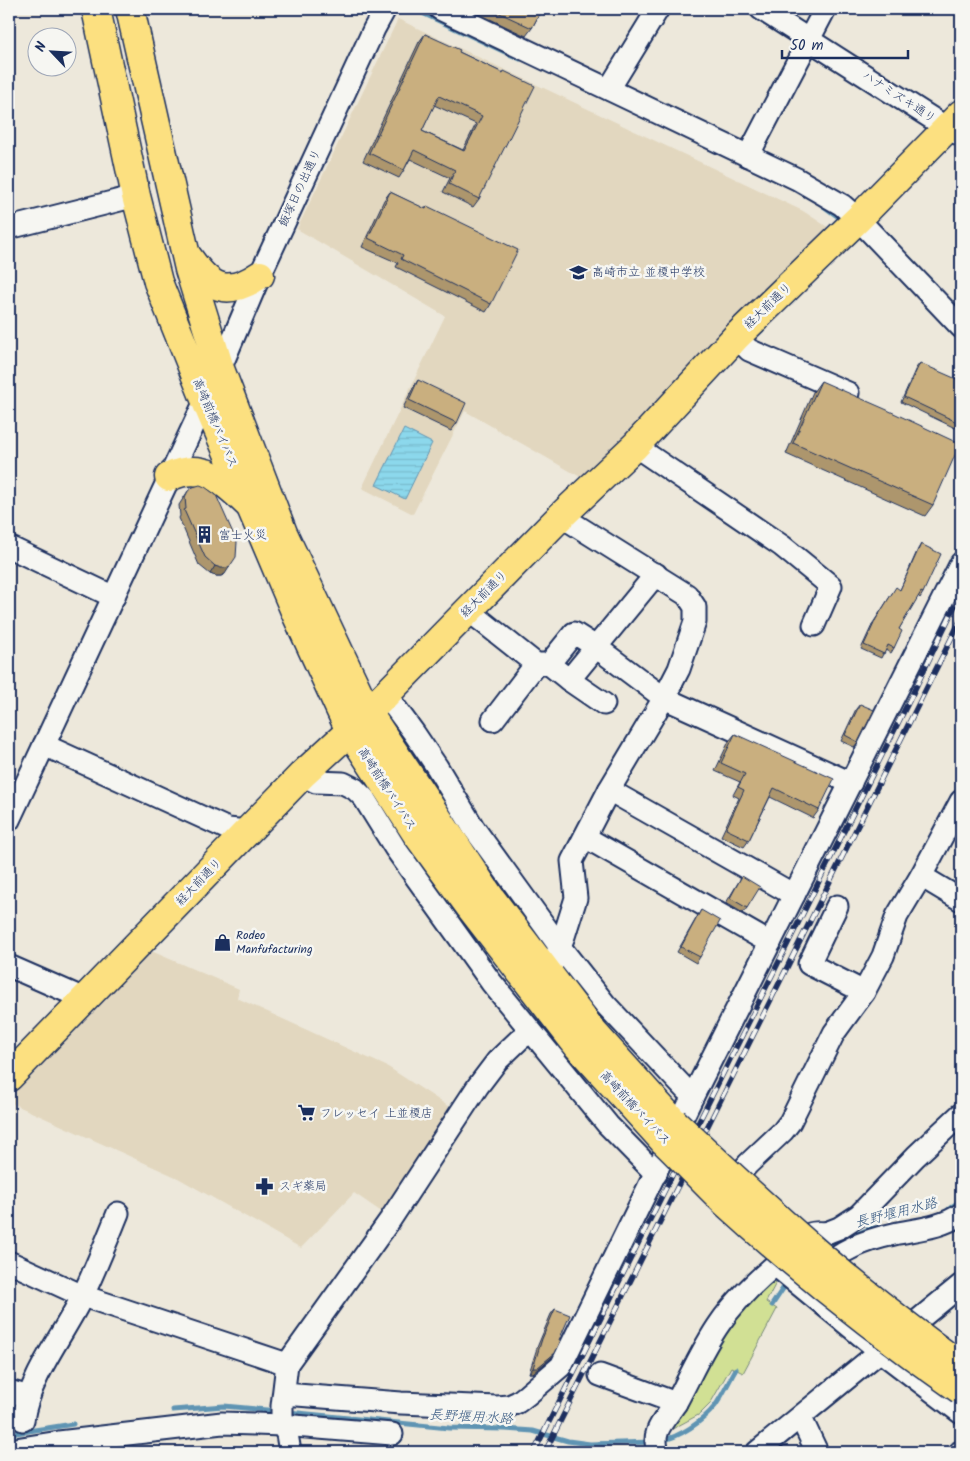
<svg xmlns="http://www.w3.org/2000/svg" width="970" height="1461" viewBox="0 0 970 1461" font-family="Kalam,'Klee One',sans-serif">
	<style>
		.built { fill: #e2d7bf }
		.green { fill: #d1e094; stroke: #768879 }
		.water { fill: url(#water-rules); stroke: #5f94b3 }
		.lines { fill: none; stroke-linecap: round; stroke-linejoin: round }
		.stream { stroke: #5f94b3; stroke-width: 5 }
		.minor-casing { stroke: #1b2f5e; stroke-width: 25 }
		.major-casing { stroke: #1b2f5e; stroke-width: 31 }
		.highway-casing { stroke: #1b2f5e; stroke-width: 31 }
		.minor { stroke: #f6f6f2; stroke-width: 21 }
		.major { stroke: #fce080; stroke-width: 28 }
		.highway { stroke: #fce080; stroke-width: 28 }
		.rail-casing { stroke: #1b2f5e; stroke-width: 5.5 }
		.rail { stroke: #f6f6f2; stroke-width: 4; stroke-dasharray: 11; stroke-linecap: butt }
		.highway-bridge-casing { stroke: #1b2f5e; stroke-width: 31; stroke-linecap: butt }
		.highway-bridge { stroke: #fce080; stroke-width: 28 }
		.wall { fill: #ad966d; stroke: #1b2f5e; fill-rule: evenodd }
		.shaded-wall { fill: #8d7a59; stroke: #1b2f5e }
		.building { fill: #c9af7f; stroke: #1b2f5e; fill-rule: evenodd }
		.labels { text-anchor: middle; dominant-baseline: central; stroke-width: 5; stroke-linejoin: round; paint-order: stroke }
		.street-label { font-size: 12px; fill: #1b2f5e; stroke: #f6f6f2 }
		.poi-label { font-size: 12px; fill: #1b2f5e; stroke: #f6f6f2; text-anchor: start }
		.water-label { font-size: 14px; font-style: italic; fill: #375982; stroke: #f6f6f2 }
	</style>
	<defs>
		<pattern id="water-rules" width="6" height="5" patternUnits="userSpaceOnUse" patternTransform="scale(1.25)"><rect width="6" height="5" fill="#8cd8ec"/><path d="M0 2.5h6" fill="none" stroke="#78bacd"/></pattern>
	</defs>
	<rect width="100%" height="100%" fill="#ede8db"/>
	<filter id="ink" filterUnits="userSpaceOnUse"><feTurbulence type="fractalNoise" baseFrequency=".02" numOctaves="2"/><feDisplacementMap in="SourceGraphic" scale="10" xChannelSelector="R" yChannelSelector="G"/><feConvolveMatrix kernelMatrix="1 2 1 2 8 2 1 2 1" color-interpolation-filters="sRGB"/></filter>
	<g filter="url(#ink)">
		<g class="built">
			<path d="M 398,19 L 803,211 L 829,228 L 582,478 L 465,411 L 413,514 L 362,488 L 445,316 L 297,229 Z"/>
			<path d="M 149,950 L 239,989 L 237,998 L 388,1067 L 454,1110 L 386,1215 L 354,1193 L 301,1248 L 178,1178 L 9,1102 L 9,1095 Z"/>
		</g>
		<path class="green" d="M 773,1280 L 776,1283 L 766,1302 L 777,1309 L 743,1373 L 731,1367 L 710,1404 L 700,1414 L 665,1433 L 726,1323 Z"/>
		<path class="water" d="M 404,429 L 432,443 L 405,499 L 376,485 Z"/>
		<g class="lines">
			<g class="stream">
				<path d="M 414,9 L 520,59"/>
				<path d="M 822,205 L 844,221"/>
				<path d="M 949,1209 L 961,1200"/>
				<path d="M 824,1247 L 869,1229 L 879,1227"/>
				<path d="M 772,1305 L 788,1281"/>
				<path d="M 173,1410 L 224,1406 L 277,1411"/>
				<path d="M 288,1412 L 449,1428 L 505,1429 L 533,1431 L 568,1441 L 590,1444 L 652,1442"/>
				<path d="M 9,1434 L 73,1424"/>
				<path d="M 660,1441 C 680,1437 702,1422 715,1406 C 723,1395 729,1381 736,1369"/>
			</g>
			<defs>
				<g id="minor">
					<path d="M 440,9 L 797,179 L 842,205 L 858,219 L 961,327"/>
					<path d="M 761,9 L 947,128 L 961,135"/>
					<path d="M 609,89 L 658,9"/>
					<path d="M 748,156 L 825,9"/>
					<path d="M 9,228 L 136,196"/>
					<path d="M 736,337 L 749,350 L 848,393"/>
					<path d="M 635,446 L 782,546 L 831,586 L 814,625"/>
					<path d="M 9,547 L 114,597"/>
					<path d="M 468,610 L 536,664 L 549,664 L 574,633 L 596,647 L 664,698 L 851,783"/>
					<path d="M 549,664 L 569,680 L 656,574"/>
					<path d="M 569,680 L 604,704"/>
					<path d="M 386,695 L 414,733 L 437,767 L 473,827 L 560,947 L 605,1004 L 685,1089 L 693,1096"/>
					<path d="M 493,720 L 536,664"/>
					<path d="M 44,745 L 228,829 L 247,831"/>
					<path d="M 302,775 L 316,782 L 343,783 L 355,789 L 364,798 L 395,848 L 491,982 L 608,1125 L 656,1174"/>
					<path d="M 609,790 L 794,895"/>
					<path d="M 9,820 L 220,369 L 260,275 L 374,29 L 385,9"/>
					<path d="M 585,837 L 770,943"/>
					<path d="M 921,876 L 961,900"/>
					<path d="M 837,906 L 809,964 L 864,992"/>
					<path d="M 554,961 L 564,936 L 576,898 L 572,861 L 609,790 L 664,698 L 679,669 L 695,622 L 695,607 L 687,595 L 561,516"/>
					<path d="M 9,966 L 73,994 L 82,1002"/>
					<path d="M 725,1191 L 748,1164 L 783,1131 L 790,1122 L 834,1033 L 864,992 L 883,956 L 897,916 L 921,876 L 961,801"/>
					<path d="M 815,1240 L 826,1233 L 839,1228 L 859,1215 L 916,1156 L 961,1114"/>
					<path d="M 793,1248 C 806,1236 807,1231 826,1233"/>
					<path d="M 9,1262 L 83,1296 L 287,1364"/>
					<path d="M 817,1271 C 842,1250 862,1241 894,1234 C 917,1229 941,1228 961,1214"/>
					<path d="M 600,1375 L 676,1403"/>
					<path d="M 9,1391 L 29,1397"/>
					<path d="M 284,1394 L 401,1403 L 497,1407 L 509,1406 L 518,1402 L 527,1395 L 561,1366 L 693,1096 L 961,563"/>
					<path d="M 801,1418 L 817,1452"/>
					<path d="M 23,1420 C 29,1377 64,1334 83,1295 C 96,1268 107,1240 118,1213"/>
					<path d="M 9,1450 L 59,1442 L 222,1423 L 282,1425 L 392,1434"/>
					<path d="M 290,1452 L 287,1434 L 282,1425 L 282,1406 L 287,1364 L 390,1220 L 478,1086 L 497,1061 L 520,1039 L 531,1032"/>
					<path d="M 658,1452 C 650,1429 667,1419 677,1401 C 691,1375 703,1347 720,1323 C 735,1301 755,1282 775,1265 L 881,1352 L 961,1413"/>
					<path d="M 757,1452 L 961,1285"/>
					<path d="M 960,1452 L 961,1452"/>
				</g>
				<path id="major" d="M 9,1077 L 302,775 L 350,731 L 561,516 L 635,446 L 736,337 L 858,219 L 961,114"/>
				<g id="highway">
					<path d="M 96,9 L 136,196 L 158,282 L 205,399 L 297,616 L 350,731 L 416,833 L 470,907 L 577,1045 L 664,1141"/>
					<path d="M 130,9 L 189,269 L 220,369 L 283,533 L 368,713 L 490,897 L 593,1032 L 674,1122"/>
					<path d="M 188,257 C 210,288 226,298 260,275"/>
					<path d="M 169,477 C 203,461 223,480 247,503"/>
				</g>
			</defs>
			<use href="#minor" class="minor-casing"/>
			<use href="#major" class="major-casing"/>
			<use href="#highway" class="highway-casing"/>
			<use href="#minor" class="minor"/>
			<use href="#major" class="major"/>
			<use href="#highway" class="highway"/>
			<defs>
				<g id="rail">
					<path d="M 534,1452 L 912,695 L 961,593"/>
					<path d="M 545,1452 L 961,619"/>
				</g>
			</defs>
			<use href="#rail" class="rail-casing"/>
			<use href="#rail" class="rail"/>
			<defs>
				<g id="highway-bridge">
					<path d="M 674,1122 C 719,1164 763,1206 809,1246 C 857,1288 909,1328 961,1366"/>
					<path d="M 664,1141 C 685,1161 705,1183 726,1203 C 800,1271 879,1333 961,1390"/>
				</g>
			</defs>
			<use href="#highway-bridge" class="highway-bridge-casing"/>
			<use href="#highway-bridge" class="highway-bridge"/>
		</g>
		<g class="wall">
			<path d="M 469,9 L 542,9 L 532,28 L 526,36 Z"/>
			<path d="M 425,34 L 459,52 L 503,73 L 479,199 L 473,207 L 443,192 L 450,178 L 410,159 L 404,170 L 399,178 L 363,161 L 419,42 ZM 434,105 L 476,124 L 463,150 L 422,131 Z"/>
			<path d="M 390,192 L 425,209 L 427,206 L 491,304 L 486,312 L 396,267 L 398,263 L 362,247 L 384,200 Z"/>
			<path d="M 920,363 L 959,423 L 955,428 L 901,402 L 916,368 Z"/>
			<path d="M 418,380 L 457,423 L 451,431 L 403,408 L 413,388 Z"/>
			<path d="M 821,381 L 933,505 L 925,516 L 786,454 L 813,392 Z"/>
			<path d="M 188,491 L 225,574 L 221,576 L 216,576 L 210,574 L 199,565 L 179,518 L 180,516 L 179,505 Z"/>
			<path d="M 921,544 L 923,593 L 920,598 L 918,596 L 899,629 L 894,648 L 891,653 L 885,650 L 881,658 L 861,649 L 873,623 L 893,592 L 900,590 L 918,549 Z"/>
			<path d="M 860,704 L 858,742 L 854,747 L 841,741 L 856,709 Z"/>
			<path d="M 735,734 L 819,810 L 813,818 L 770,797 L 749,840 L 744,847 L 721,836 L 739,798 L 733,795 L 740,782 L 715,771 L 729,741 Z"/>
			<path d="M 742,876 L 747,908 L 743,913 L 726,903 Z"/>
			<path d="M 701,910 L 700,957 L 696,963 L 677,952 Z"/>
			<path d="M 555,1309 L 551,1358 L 533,1373 L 529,1373 L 538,1345 L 551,1314 Z"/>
		</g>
		<g class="shaded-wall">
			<path d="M 215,566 L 230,566 L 225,574 L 221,576 L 216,576 L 210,574 Z"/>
			<path d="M 555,1353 L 551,1358 L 533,1373 L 529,1373 L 533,1368 Z"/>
		</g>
		<g class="building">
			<path d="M 491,9 L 542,9 L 532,28 Z"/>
			<path d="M 425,34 L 460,50 L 459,52 L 503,73 L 504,71 L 535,86 L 479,199 L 449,184 L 455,170 L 414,150 L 404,170 L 369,153 ZM 439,96 L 482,116 L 464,151 L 422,131 Z"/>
			<path d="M 390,192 L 426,209 L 427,206 L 518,250 L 491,304 L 401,259 L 403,255 L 368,238 Z"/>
			<path d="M 920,363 L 961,381 L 961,417 L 959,423 L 904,397 Z"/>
			<path d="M 418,380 L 466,403 L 457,423 L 409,400 Z"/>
			<path d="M 821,381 L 885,409 L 960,444 L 933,505 L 793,443 Z"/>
			<path d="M 200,485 L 205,487 L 216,495 L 237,542 L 236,557 L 230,566 L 226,568 L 221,568 L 215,566 L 205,557 L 184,510 L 186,509 L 185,497 L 188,491 L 193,487 Z"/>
			<path d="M 921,544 L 941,554 L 923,593 L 921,592 L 899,629 L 902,631 L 894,648 L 888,645 L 884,654 L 864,645 L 876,619 L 896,587 L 900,590 Z"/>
			<path d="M 860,704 L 874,710 L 858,742 L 845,735 Z"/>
			<path d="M 735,734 L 834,779 L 819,810 L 774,788 L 749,840 L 726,829 L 744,790 L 738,787 L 745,774 L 721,763 Z"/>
			<path d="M 742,876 L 760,887 L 747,908 L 730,898 Z"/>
			<path d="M 701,910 L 720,921 L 700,957 L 681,947 Z"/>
			<path d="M 555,1309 L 570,1315 L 559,1340 L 561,1340 L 555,1353 L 537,1368 L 533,1368 L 542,1339 Z"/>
		</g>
	</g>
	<defs>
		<symbol id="school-bare" viewBox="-9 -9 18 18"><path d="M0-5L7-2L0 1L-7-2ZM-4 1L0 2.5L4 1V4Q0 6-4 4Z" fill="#1b2f5e" stroke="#f6f6f2" stroke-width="2.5" paint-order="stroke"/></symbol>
		<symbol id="building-bare" viewBox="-9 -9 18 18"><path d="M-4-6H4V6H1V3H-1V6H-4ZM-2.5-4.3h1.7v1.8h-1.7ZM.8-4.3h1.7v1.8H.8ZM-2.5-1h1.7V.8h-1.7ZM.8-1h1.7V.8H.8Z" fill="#1b2f5e" stroke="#f6f6f2" stroke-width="2.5" paint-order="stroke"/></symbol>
		<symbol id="shop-bare" viewBox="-9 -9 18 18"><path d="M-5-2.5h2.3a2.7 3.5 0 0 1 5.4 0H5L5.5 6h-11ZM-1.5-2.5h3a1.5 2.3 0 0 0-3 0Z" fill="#1b2f5e" stroke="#f6f6f2" stroke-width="2.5" paint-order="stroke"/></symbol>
		<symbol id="supermarket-bare" viewBox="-9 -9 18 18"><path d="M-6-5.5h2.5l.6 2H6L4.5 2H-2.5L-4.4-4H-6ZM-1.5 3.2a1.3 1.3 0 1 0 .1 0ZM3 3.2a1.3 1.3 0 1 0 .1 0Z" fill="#1b2f5e" stroke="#f6f6f2" stroke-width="2.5" paint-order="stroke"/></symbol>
		<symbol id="pharmacy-bare" viewBox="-9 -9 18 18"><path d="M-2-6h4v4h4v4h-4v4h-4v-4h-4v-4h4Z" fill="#1b2f5e" stroke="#f6f6f2" stroke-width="2.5" paint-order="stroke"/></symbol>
	</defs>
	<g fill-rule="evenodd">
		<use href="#school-bare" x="566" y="260" width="25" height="25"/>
		<use href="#building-bare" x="192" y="522" width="25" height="25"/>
		<use href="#shop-bare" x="210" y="930" width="25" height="25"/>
		<use href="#supermarket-bare" x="294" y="1100" width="25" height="25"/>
		<use href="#pharmacy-bare" x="252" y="1174" width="25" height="25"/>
	</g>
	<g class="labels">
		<g class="street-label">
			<text transform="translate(899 97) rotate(33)">ハナミズキ通り</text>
			<text transform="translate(300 188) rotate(-65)">飯塚日の出通り</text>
			<text transform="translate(768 306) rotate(-44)">経大前通り</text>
			<text transform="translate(215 423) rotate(67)">高崎前橋バイパス</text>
			<text transform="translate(484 594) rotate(-45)">経大前通り</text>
			<text transform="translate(387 789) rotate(57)">高崎前橋バイパス</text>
			<text transform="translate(199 882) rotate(-46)">経大前通り</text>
			<text transform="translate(635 1108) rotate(47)">高崎前橋バイパス</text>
		</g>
		<g class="poi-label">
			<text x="592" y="272">高崎市立 並榎中学校</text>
			<text x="219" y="535">富士火災</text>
			<text x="236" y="935">Rodeo<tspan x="236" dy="14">Manfufacturing</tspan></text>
			<text x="320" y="1113">フレッセイ 上並榎店</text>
			<text x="279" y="1186">スギ薬局</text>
		</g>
		<g class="water-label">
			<text transform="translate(896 1213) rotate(-14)">長野堰用水路</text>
			<text transform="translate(471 1417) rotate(3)">長野堰用水路</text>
		</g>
	</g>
	<rect width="970" height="1461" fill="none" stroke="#f6f6f2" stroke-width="30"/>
	<rect x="15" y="15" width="940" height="1431" fill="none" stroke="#1b2f5e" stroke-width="2" filter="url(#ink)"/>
	<g transform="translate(52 52) rotate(295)"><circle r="24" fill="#f6f6f2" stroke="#9ea6b7"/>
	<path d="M0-4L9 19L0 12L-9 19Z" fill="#1b2f5e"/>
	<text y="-8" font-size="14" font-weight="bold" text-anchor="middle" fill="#1b2f5e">N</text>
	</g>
	<path d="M782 50v8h126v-8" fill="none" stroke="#1b2f5e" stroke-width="2.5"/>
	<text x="790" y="50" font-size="15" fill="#1b2f5e" stroke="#f6f6f2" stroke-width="4" paint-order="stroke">50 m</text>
</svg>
